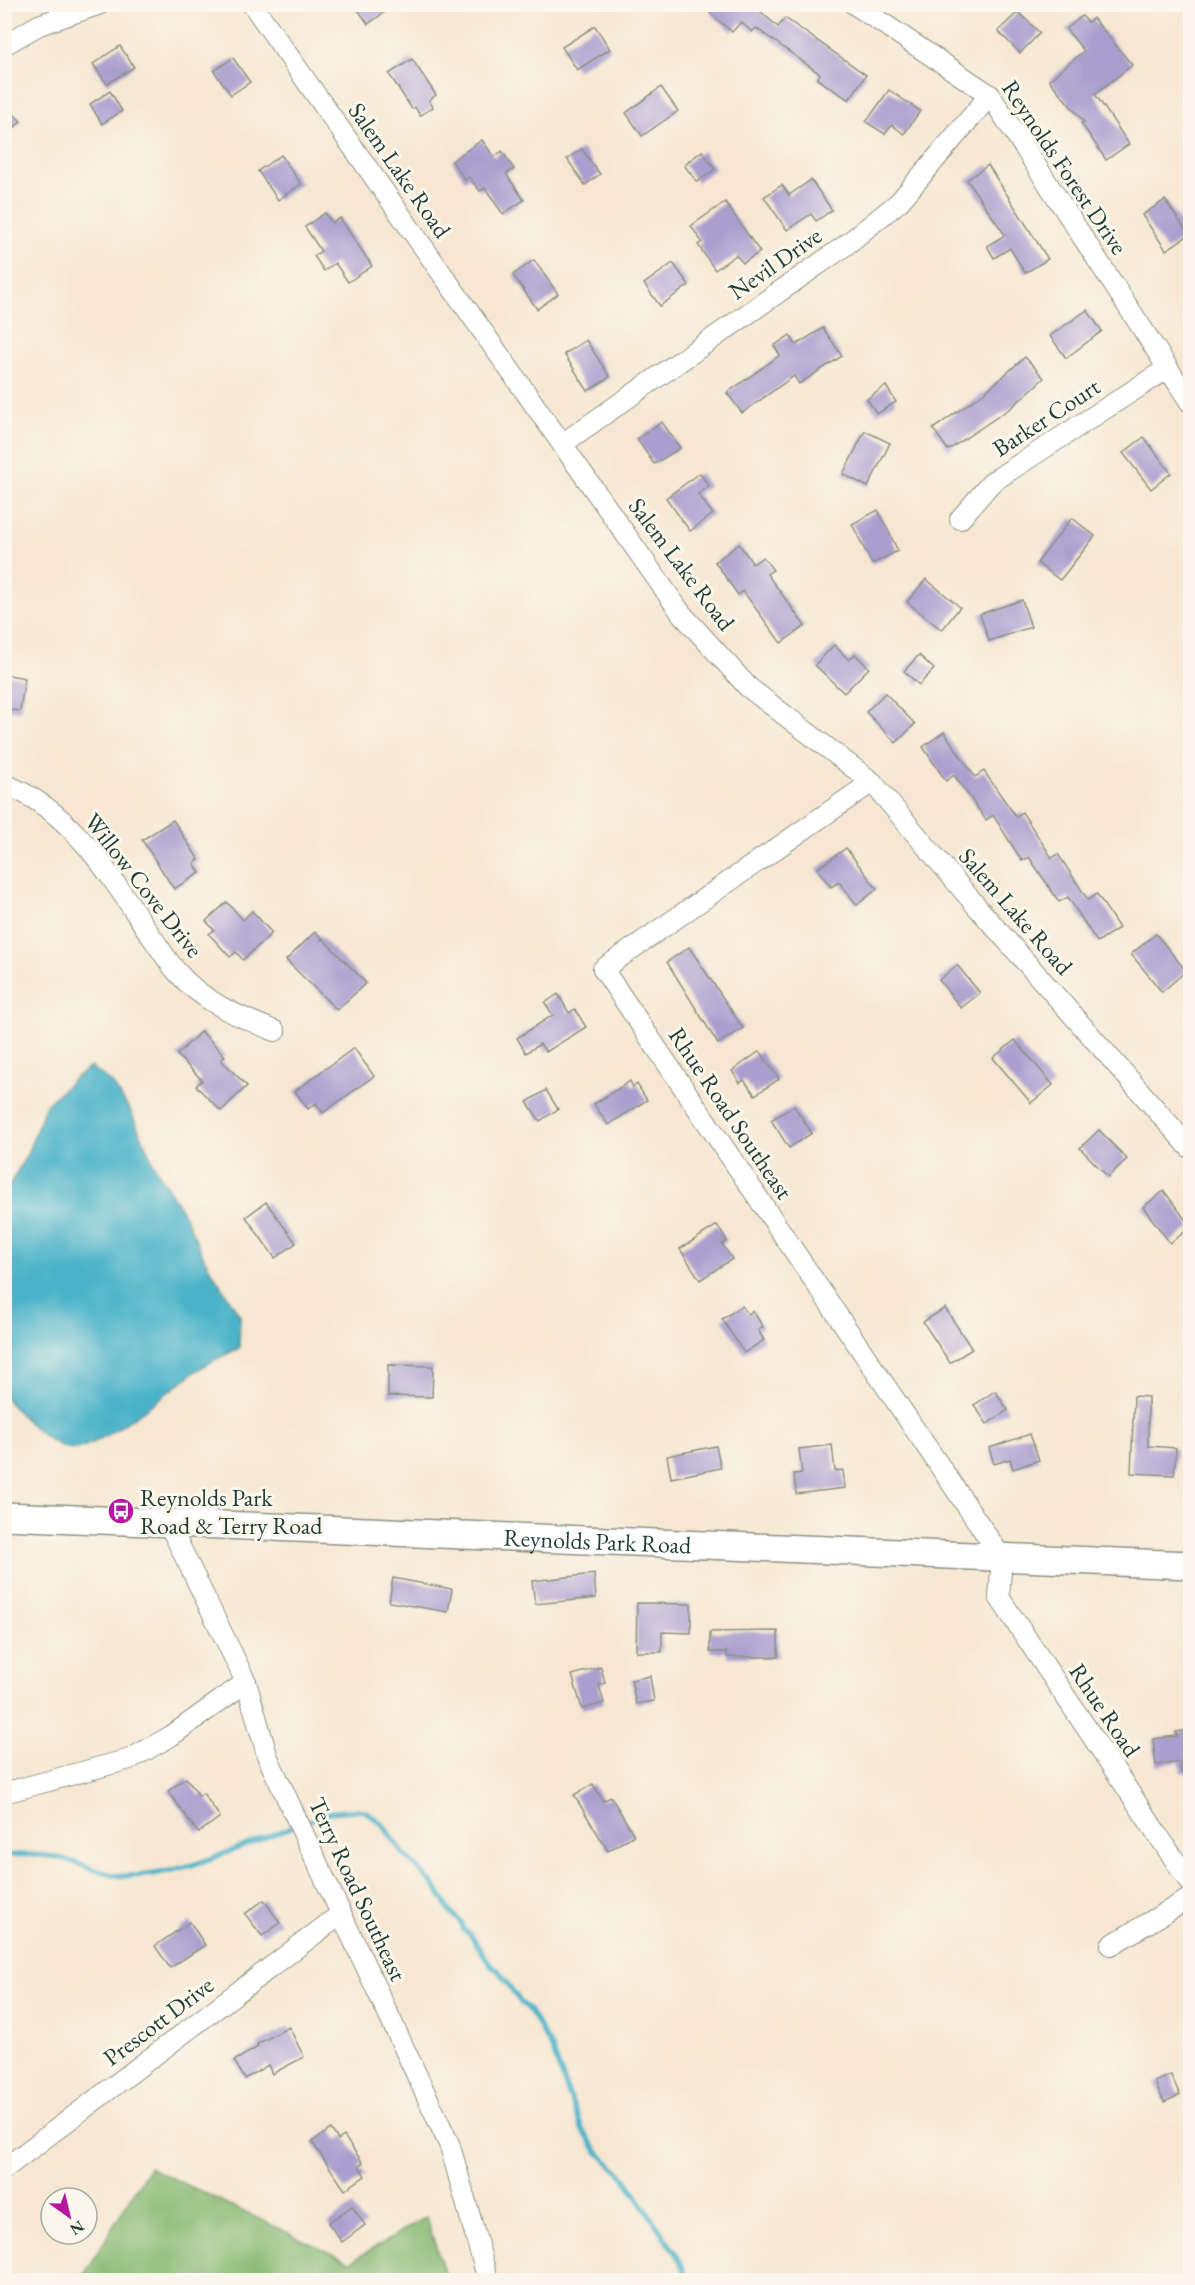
<svg xmlns="http://www.w3.org/2000/svg" width="1195" height="2285" viewBox="0 0 1195 2285" font-family="'EB Garamond',serif">
	<style>
		.forest { fill: #89ba74; stroke: #547c54; stroke-width: 1.5 }
		.water { fill: #4bb3c9; stroke: #35787e; stroke-width: 1.5 }
		.lines { fill: none; stroke-linecap: round; stroke-linejoin: round }
		.stream { stroke: #4bb3c9; stroke-width: 5 }
		.building { fill: #aa9ecf }
		.minor-casing { stroke: #8b9283; stroke-width: 22 }
		.secondary-casing { stroke: #8b9283; stroke-width: 30 }
		.minor { stroke: #fff; stroke-width: 20 }
		.secondary { stroke: #fff; stroke-width: 27 }
		.labels { text-anchor: middle; dominant-baseline: central; stroke-width: 6; stroke-linejoin: round; paint-order: stroke }
		.street-label { font-size: 24px; fill: #1f3d34; stroke: #fbf7ec }
		.poi-label { font-size: 24px; fill: #1f3d34; stroke: #fbf7ec; text-anchor: start }
	</style>
	<rect width="100%" height="100%" fill="#fbf7ec"/>
	<filter id="ink" filterUnits="userSpaceOnUse"><feTurbulence type="fractalNoise" baseFrequency=".0167" numOctaves="2"/><feDisplacementMap in="SourceGraphic" scale="12" xChannelSelector="R" yChannelSelector="G"/><feConvolveMatrix kernelMatrix="1 2 1 2 8 2 1 2 1" color-interpolation-filters="sRGB"/></filter>
	<filter id="wash" filterUnits="userSpaceOnUse"><feTurbulence type="fractalNoise" baseFrequency=".008" numOctaves="4" result="noise"/><feDisplacementMap in="SourceGraphic" scale="24" xChannelSelector="R" yChannelSelector="G"/><feGaussianBlur stdDeviation="1.35" result="paint"/><feColorMatrix in="noise" values="0 0 0 0 0 0 0 0 0 0 0 0 0 0 0 0 0 1.4 0 .05"/><feComposite in="paint" operator="in"/></filter>
	<g filter="url(#wash)">
		<rect width="100%" height="100%" fill="#f7e7d2"/>
		<path class="forest" d="M 149,2167 L 350,2262 L 426,2217 L 447,2280 L 81,2280 Z"/>
		<path class="water" d="M 91,1067 L 112,1083 L 130,1110 L 156,1169 L 184,1214 L 206,1262 L 240,1316 L 239,1348 C 227,1354 214,1360 202,1367 C 176,1385 98,1450 72,1449 C 52,1448 16,1412 5,1397 L 5,1193 L 27,1154 L 46,1105 L 76,1077 Z"/>
		<g class="lines">
			<g class="stream">
				<path d="M 303,1823 L 331,1812 L 359,1810 L 367,1812 L 383,1825 L 402,1852 L 435,1886 L 452,1914 L 462,1923 L 463,1930 L 470,1934 L 492,1967 L 498,1970 L 521,2003 L 528,2008 L 551,2047 L 582,2129 L 597,2151 L 623,2176 L 678,2257 L 689,2280"/>
				<path d="M 4,1856 C 25,1854 44,1854 64,1859 C 85,1865 104,1876 127,1876 C 184,1876 242,1845 295,1826"/>
			</g>
		</g>
		<g id="blocks">
			<g class="building">
				<path d="M 354,4 L 396,4 L 368,24 Z"/>
				<path d="M 717,4 L 752,4 L 778,27 L 785,18 L 866,75 L 849,100 L 817,79 L 820,74 L 756,28 L 752,32 L 741,22 L 732,32 L 710,13 Z"/>
				<path d="M 1018,12 L 1040,33 L 1020,53 L 998,31 Z"/>
				<path d="M 1082,16 L 1088,22 L 1093,18 L 1132,65 L 1095,94 L 1129,144 L 1106,160 L 1081,123 L 1084,122 L 1049,80 L 1084,51 L 1066,29 Z"/>
				<path d="M 595,26 L 610,49 L 577,70 L 562,47 Z"/>
				<path d="M 120,46 L 134,67 L 107,84 L 93,64 Z"/>
				<path d="M 233,58 L 250,82 L 231,95 L 214,71 Z"/>
				<path d="M 412,59 L 436,95 L 429,100 L 433,107 L 420,116 L 415,107 L 412,109 L 389,74 Z"/>
				<path d="M 661,87 L 678,111 L 642,136 L 626,113 Z"/>
				<path d="M 889,90 L 920,111 L 904,134 L 892,125 L 885,134 L 866,122 Z"/>
				<path d="M 110,91 L 122,111 L 102,124 L 90,104 Z"/>
				<path d="M 4,105 L 21,121 L 4,138 Z"/>
				<path d="M 482,140 L 494,157 L 502,151 L 514,169 L 506,174 L 524,200 L 503,214 L 485,188 L 480,191 L 469,177 L 465,180 L 452,161 Z"/>
				<path d="M 582,149 L 600,174 L 585,185 L 567,159 Z"/>
				<path d="M 702,151 L 715,169 L 697,182 L 684,165 Z"/>
				<path d="M 281,155 L 301,184 L 278,200 L 258,171 Z"/>
				<path d="M 988,165 L 1048,259 L 1025,273 L 1010,248 L 994,258 L 987,246 L 1005,235 L 967,180 Z"/>
				<path d="M 811,180 L 832,210 L 816,221 L 811,214 L 787,230 L 764,197 L 782,185 L 789,195 Z"/>
				<path d="M 1165,200 L 1189,235 L 1166,250 L 1142,215 Z"/>
				<path d="M 725,202 L 760,252 L 743,263 L 736,255 L 715,270 L 698,245 L 702,242 L 691,226 Z"/>
				<path d="M 325,213 L 332,223 L 340,218 L 372,266 L 348,282 L 335,263 L 324,271 L 314,256 L 321,251 L 305,227 Z"/>
				<path d="M 534,260 L 558,294 L 537,309 L 513,275 Z"/>
				<path d="M 673,263 L 689,285 L 660,306 L 644,284 Z"/>
				<path d="M 1087,310 L 1102,331 L 1066,358 L 1050,336 Z"/>
				<path d="M 823,328 L 842,356 L 799,384 L 794,376 L 742,413 L 727,393 L 780,355 L 774,346 L 790,335 L 796,345 Z"/>
				<path d="M 586,340 L 610,377 L 588,391 L 564,354 Z"/>
				<path d="M 1025,357 L 1044,378 L 1012,407 L 948,450 L 933,429 L 985,392 Z"/>
				<path d="M 886,386 L 896,402 L 877,414 L 867,399 Z"/>
				<path d="M 662,422 L 680,448 L 654,464 L 637,439 Z"/>
				<path d="M 865,431 L 890,443 L 868,487 L 843,474 Z"/>
				<path d="M 1144,437 L 1171,473 L 1151,489 L 1123,453 Z"/>
				<path d="M 700,473 L 709,486 L 698,494 L 713,514 L 690,531 L 666,498 Z"/>
				<path d="M 878,510 L 898,551 L 872,564 L 852,524 Z"/>
				<path d="M 1072,518 L 1095,536 L 1060,580 L 1037,563 Z"/>
				<path d="M 739,544 L 753,564 L 763,557 L 773,570 L 767,574 L 805,626 L 781,643 L 743,591 L 738,595 L 715,562 Z"/>
				<path d="M 926,579 L 960,607 L 942,630 L 907,602 Z"/>
				<path d="M 1022,600 L 1031,627 L 989,641 L 980,614 Z"/>
				<path d="M 834,645 L 849,660 L 855,654 L 869,668 L 844,693 L 815,665 Z"/>
				<path d="M 919,655 L 934,669 L 919,685 L 904,671 Z"/>
				<path d="M 4,674 L 25,678 L 20,711 L 4,709 Z"/>
				<path d="M 885,693 L 915,724 L 896,743 L 866,712 Z"/>
				<path d="M 944,732 L 975,777 L 984,771 L 1016,817 L 1022,812 L 1052,858 L 1058,854 L 1088,900 L 1097,894 L 1119,928 L 1097,942 L 1068,897 L 1059,902 L 1029,857 L 1022,861 L 993,815 L 986,820 L 954,775 L 946,781 L 923,747 Z"/>
				<path d="M 173,820 L 199,860 L 194,863 L 200,873 L 174,889 L 142,840 Z"/>
				<path d="M 846,848 L 877,889 L 857,905 L 839,882 L 831,887 L 817,869 Z"/>
				<path d="M 227,902 L 243,920 L 252,911 L 272,933 L 243,960 L 236,952 L 230,957 L 209,934 L 214,930 L 206,921 Z"/>
				<path d="M 315,932 L 323,939 L 320,941 L 323,939 L 366,983 L 337,1010 L 286,960 Z"/>
				<path d="M 1156,934 L 1186,971 L 1162,992 L 1131,954 Z"/>
				<path d="M 689,947 L 743,1028 L 718,1044 L 667,962 Z"/>
				<path d="M 957,965 L 980,993 L 961,1008 L 939,980 Z"/>
				<path d="M 558,994 L 569,1013 L 575,1009 L 586,1027 L 546,1052 L 540,1044 L 526,1053 L 517,1038 L 553,1015 L 545,1003 Z"/>
				<path d="M 201,1031 L 225,1056 L 221,1060 L 247,1086 L 221,1111 L 196,1086 L 202,1080 L 177,1055 Z"/>
				<path d="M 1015,1040 L 1053,1085 L 1031,1103 L 993,1058 Z"/>
				<path d="M 354,1048 L 374,1076 L 323,1113 L 316,1103 L 308,1109 L 295,1091 Z"/>
				<path d="M 760,1051 L 779,1079 L 755,1095 L 744,1080 L 740,1083 L 732,1071 Z"/>
				<path d="M 630,1081 L 633,1087 L 637,1084 L 647,1100 L 608,1125 L 594,1104 Z"/>
				<path d="M 546,1090 L 558,1109 L 540,1121 L 527,1102 Z"/>
				<path d="M 794,1106 L 812,1133 L 789,1148 L 771,1120 Z"/>
				<path d="M 1099,1130 L 1127,1159 L 1108,1177 L 1080,1148 Z"/>
				<path d="M 1164,1191 L 1191,1227 L 1170,1243 L 1143,1207 Z"/>
				<path d="M 266,1202 L 296,1243 L 275,1258 L 246,1217 Z"/>
				<path d="M 717,1225 L 727,1241 L 722,1244 L 732,1259 L 700,1280 L 680,1249 Z"/>
				<path d="M 742,1306 L 748,1314 L 753,1311 L 763,1327 L 758,1330 L 764,1340 L 744,1353 L 722,1319 Z"/>
				<path d="M 945,1308 L 972,1349 L 950,1363 L 923,1322 Z"/>
				<path d="M 388,1365 L 433,1366 L 432,1397 L 388,1396 Z"/>
				<path d="M 995,1391 L 1008,1410 L 987,1424 L 974,1405 Z"/>
				<path d="M 1134,1396 L 1148,1397 L 1148,1446 L 1176,1448 L 1174,1475 L 1131,1473 Z"/>
				<path d="M 1030,1434 L 1039,1460 L 1013,1469 L 1010,1459 L 994,1464 L 989,1448 Z"/>
				<path d="M 832,1445 L 835,1471 L 843,1470 L 845,1488 L 796,1494 L 794,1474 L 802,1473 L 799,1449 Z"/>
				<path d="M 716,1446 L 721,1468 L 671,1478 L 667,1456 Z"/>
				<path d="M 594,1574 L 596,1598 L 535,1604 L 532,1581 Z"/>
				<path d="M 393,1578 L 452,1589 L 448,1612 L 389,1602 Z"/>
				<path d="M 637,1603 L 691,1604 L 691,1633 L 662,1632 L 662,1652 L 636,1652 Z"/>
				<path d="M 778,1631 L 778,1657 L 727,1657 L 727,1652 L 710,1652 L 710,1632 Z"/>
				<path d="M 601,1667 L 605,1683 L 599,1685 L 604,1703 L 582,1709 L 572,1675 Z"/>
				<path d="M 650,1676 L 654,1701 L 636,1704 L 631,1680 Z"/>
				<path d="M 1191,1730 L 1191,1772 L 1181,1773 L 1180,1762 L 1156,1765 L 1153,1739 L 1177,1736 L 1176,1732 Z"/>
				<path d="M 186,1778 L 199,1796 L 203,1793 L 220,1817 L 198,1833 L 168,1791 Z"/>
				<path d="M 593,1784 L 603,1801 L 611,1797 L 634,1835 L 608,1851 L 574,1795 Z"/>
				<path d="M 264,1900 L 280,1923 L 262,1936 L 245,1914 Z"/>
				<path d="M 190,1922 L 205,1945 L 170,1968 L 155,1946 Z"/>
				<path d="M 289,2027 L 304,2057 L 272,2074 L 268,2065 L 245,2079 L 234,2061 L 258,2047 L 257,2044 Z"/>
				<path d="M 1171,2075 L 1180,2095 L 1164,2102 L 1155,2082 Z"/>
				<path d="M 331,2129 L 338,2140 L 344,2136 L 363,2163 L 359,2166 L 365,2176 L 345,2190 L 312,2142 Z"/>
				<path d="M 352,2206 L 365,2225 L 342,2242 L 328,2223 Z"/>
			</g>
		</g>
	</g>
	<g filter="url(#ink)">
		<use href="#blocks" fill-opacity="0" stroke="#8b9283" stroke-width="1.5"/>
		<g class="lines">
			<defs>
				<g id="minor">
					<path d="M 252,4 L 681,613 L 748,687 L 872,782 L 978,908 L 1190,1148"/>
					<path d="M 854,4 L 990,95 L 1190,402"/>
					<path d="M 4,45 L 39,25 L 100,4"/>
					<path d="M 562,444 L 846,245 L 899,202 L 990,95"/>
					<path d="M 960,519 L 992,482 L 1168,368"/>
					<path d="M 872,782 L 603,969 L 1002,1558 L 999,1597 L 1190,1883"/>
					<path d="M 4,784 C 73,810 112,879 151,936 C 160,948 168,962 178,973 C 204,1003 240,1017 275,1031"/>
					<path d="M 169,1524 L 246,1682 L 268,1758 L 450,2146 L 488,2280"/>
					<path d="M 4,1793 L 130,1759 L 171,1736 L 246,1682"/>
					<path d="M 1111,1945 L 1190,1898"/>
					<path d="M 4,2169 L 341,1914"/>
				</g>
				<g id="secondary">
					<path id="s1" d="M 4,1516 L 1190,1565"/>
				</g>
			</defs>
			<use href="#minor" class="minor-casing"/>
			<use href="#secondary" class="secondary-casing"/>
			<use href="#minor" class="minor"/>
			<use href="#secondary" class="secondary"/>
		</g>
	</g>
	<defs>
		<symbol id="bus-disc" viewBox="-11 -11 22 22"><circle r="9.5" fill="#b5179e" stroke="#fbf7ec"/><path d="M-5-6H5V4H4V6H2V4H-2V6H-4V4H-5ZM-3.5-4V0h7V-4ZM-3.5 1.2v1.5H-2V1.2ZM2 1.2v1.5H3.5V1.2Z" fill="#fff"/></symbol>
	</defs>
	<g fill-rule="evenodd">
		<use href="#bus-disc" x="106" y="1496" width="30" height="30"/>
	</g>
	<g class="labels">
		<g class="street-label">
			<text transform="translate(1065 167) rotate(56)">Reynolds Forest Drive</text>
			<text transform="translate(400 170) rotate(55)">Salem Lake Road</text>
			<text transform="translate(775 263) rotate(-35)">Nevil Drive</text>
			<text transform="translate(1046 417) rotate(-33)">Barker Court</text>
			<text transform="translate(682 564) rotate(53)">Salem Lake Road</text>
			<text transform="translate(144 885) rotate(52)">Willow Cove Drive</text>
			<text transform="translate(1016 911) rotate(49)">Salem Lake Road</text>
			<text transform="translate(731 1113) rotate(56)">Rhue Road Southeast</text>
			<text stroke="none"><textPath href="#s1" startOffset="594">Reynolds Park Road</textPath></text>
			<text transform="translate(1105 1710) rotate(56)">Rhue Road</text>
			<text transform="translate(358 1889) rotate(65)">Terry Road Southeast</text>
			<text transform="translate(158 2021) rotate(-37)">Prescott Drive</text>
		</g>
		<g class="poi-label">
			<text x="140" y="1497">Reynolds Park<tspan x="140" dy="28">Road &amp; Terry Road</tspan></text>
		</g>
	</g>
	<rect width="1195" height="2285" fill="none" stroke="#fbf7ec" stroke-width="24"/>
	<g transform="translate(69 2216) rotate(146)"><circle r="28" fill="#fbf7ec" stroke="#a3ada2" stroke-width="1.5"/>
	<path d="M0-4.5L10 22L0 15L-10 22Z" fill="#b5179e"/>
	<text y="-9" font-size="16" font-weight="bold" text-anchor="middle" fill="#1f3d34">N</text>
	</g>
</svg>
